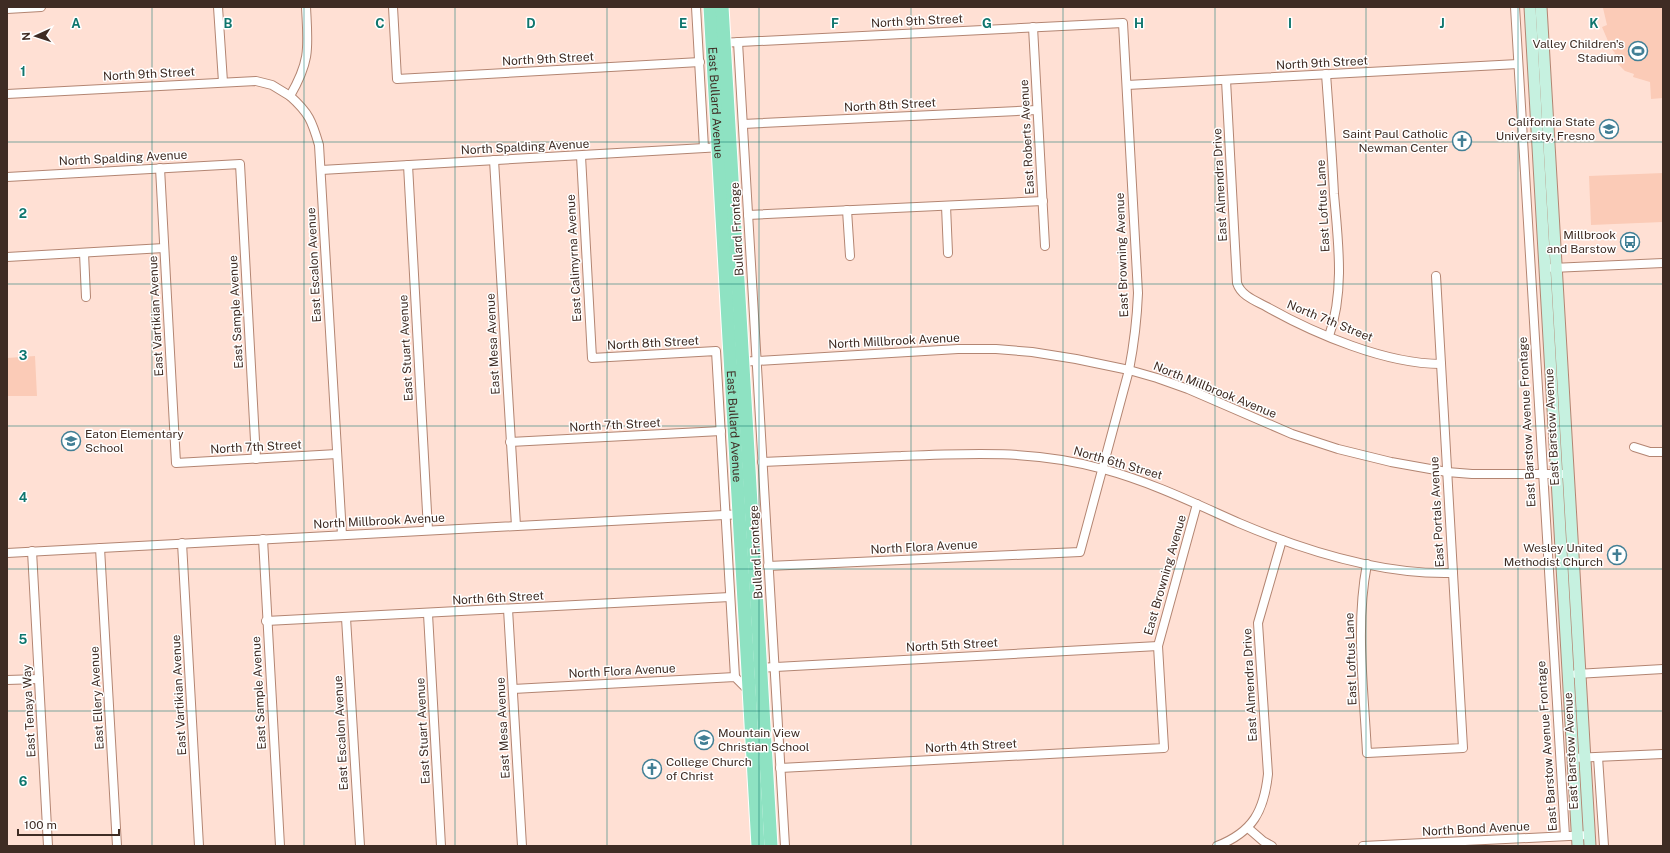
<svg xmlns="http://www.w3.org/2000/svg" width="1670" height="853" viewBox="0 0 1670 853" font-family="'Public Sans',sans-serif">
	<style>
		.green { fill: #fbcbb7 }
		.lines { fill: none; stroke-linecap: round; stroke-linejoin: round }
		.street-casing { stroke: #b38572; stroke-width: 10 }
		.secondary-casing { stroke: #b38572; stroke-width: 13 }
		.primary-casing { stroke: #fff; stroke-width: 15 }
		.street { stroke: #fff; stroke-width: 8 }
		.secondary { stroke: #c6f1e0; stroke-width: 11 }
		.primary { stroke: #8ee2c2; stroke-width: 13 }
		.grid { fill: none; stroke: #0f766e; stroke-width: 1; stroke-opacity: 0.55 }
		.labels { text-anchor: middle; dominant-baseline: central; stroke-width: 3; stroke-linejoin: round; paint-order: stroke }
		.street-label { font-size: 12px; fill: #3f2c24; stroke: #fff }
		.poi-label { font-size: 12px; fill: #3f2c24; stroke: #fff; text-anchor: end }
		.grid-label { font-size: 13px; text-anchor: middle; font-weight: bold; fill: #0f766e; stroke: #fff; stroke-width: 3; stroke-linejoin: round; paint-order: stroke }
	</style>
	<rect width="100%" height="100%" fill="#ffe0d4"/>
	<g class="green">
		<path d="M 1613,7 L 1663,7 L 1663,98 L 1651,99 L 1650,82 L 1633,77 L 1634,74 L 1625,71 L 1618,64 L 1620,61 L 1613,56 L 1615,53 L 1611,48 L 1613,46 L 1608,41 L 1602,27 L 1607,25 L 1603,8 Z"/>
		<path d="M 1663,173 L 1663,222 L 1591,225 L 1589,176 Z"/>
		<path d="M 35,356 L 37,396 L 8,396 L 7,358 Z"/>
	</g>
	<g class="lines">
		<defs>
			<g id="street">
				<path d="M 218,7 L 223,82"/>
				<path d="M 306,7 C 308,47 311,60 290,96 C 309,113 312,121 319,145 L 342,535"/>
				<path d="M 393,7 L 397,79 L 700,62"/>
				<path d="M 696,7 L 704,148"/>
				<path d="M 1515,7 L 1565,836"/>
				<path d="M 7,9 L 41,7"/>
				<path d="M 1033,27 L 1045,246"/>
				<path d="M 738,42 L 785,846"/>
				<path d="M 720,43 L 1123,23 L 1138,293 C 1137,319 1134,344 1129,370 L 1080,552 L 768,566"/>
				<path d="M 1326,74 C 1329,114 1332,154 1334,194 C 1338,241 1345,291 1329,336"/>
				<path d="M 1226,80 L 1237,283 C 1241,296 1256,301 1267,307 C 1315,334 1386,364 1441,364"/>
				<path d="M 1127,85 L 1518,64"/>
				<path d="M 7,94 L 256,81 L 272,85 L 290,96"/>
				<path d="M 743,124 L 1037,110"/>
				<path d="M 581,156 L 592,358 L 716,351 L 735,677"/>
				<path d="M 494,160 L 516,526"/>
				<path d="M 408,165 L 428,530"/>
				<path d="M 160,168 L 176,463 L 337,454"/>
				<path d="M 321,170 L 722,147"/>
				<path d="M 7,177 L 240,164 L 256,459"/>
				<path d="M 946,206 L 948,253"/>
				<path d="M 847,210 L 850,256"/>
				<path d="M 748,215 L 1043,201"/>
				<path d="M 84,253 L 86,297"/>
				<path d="M 7,257 L 164,248"/>
				<path d="M 1552,268 L 1663,263"/>
				<path d="M 739,362 L 958,349 L 996,349 L 1032,352 L 1076,359 L 1129,370 L 1157,378 L 1188,389 L 1292,434 L 1338,449 L 1391,462 L 1447,472 L 1472,474 L 1568,474"/>
				<path d="M 510,442 L 721,431"/>
				<path d="M 1634,447 L 1650,452 L 1663,452"/>
				<path d="M 762,462 C 809,460 855,458 901,456 C 969,453 1037,450 1103,469 C 1151,482 1194,503 1239,523 C 1305,551 1380,575 1453,573"/>
				<path d="M 263,539 L 280,846"/>
				<path d="M 182,543 L 199,846"/>
				<path d="M 100,548 L 117,846"/>
				<path d="M 32,551 L 48,846"/>
				<path d="M 7,553 L 743,514"/>
				<path d="M 1367,564 C 1355,626 1364,690 1367,753 L 1463,748 L 1436,276"/>
				<path d="M 508,609 L 522,846"/>
				<path d="M 428,614 L 441,846"/>
				<path d="M 346,618 L 360,846"/>
				<path d="M 266,621 L 730,597"/>
				<path d="M 757,668 L 1158,646"/>
				<path d="M 1576,674 L 1663,669"/>
				<path d="M 7,680 L 39,679"/>
				<path d="M 513,689 L 735,677 L 750,692"/>
				<path d="M 1598,757 L 1604,846"/>
				<path d="M 1573,758 L 1663,754"/>
				<path d="M 780,768 L 1164,748 L 1158,646 L 1197,504"/>
				<path d="M 1248,828 L 1263,841 L 1272,846"/>
				<path d="M 1217,846 C 1253,832 1264,811 1268,774 L 1258,623 L 1282,540"/>
				<path d="M 1363,846 L 1589,835"/>
			</g>
			<g id="secondary">
				<path d="M 1530,7 L 1578,846"/>
				<path d="M 1541,7 L 1590,846"/>
			</g>
			<g id="primary">
				<path id="s1" d="M 710,7 L 758,846"/>
				<path d="M 722,7 L 771,846"/>
			</g>
		</defs>
		<use href="#street" class="street-casing"/>
		<use href="#secondary" class="secondary-casing"/>
		<use href="#primary" class="primary-casing"/>
		<use href="#street" class="street"/>
		<use href="#secondary" class="secondary"/>
		<use href="#primary" class="primary"/>
	</g>
	<path class="grid" d="M 152,7 L 152,846M 304,7 L 304,846M 455,7 L 455,846M 607,7 L 607,846M 759,7 L 759,846M 911,7 L 911,846M 1063,7 L 1063,846M 1215,7 L 1215,846M 1366,7 L 1366,846M 1518,7 L 1518,846M 7,142 L 1663,142M 7,284 L 1663,284M 7,426 L 1663,426M 7,569 L 1663,569M 7,711 L 1663,711"/>
	<defs>
		<symbol id="stadium-ring" viewBox="-11 -11 22 22"><circle r="9.5" fill="#fff" stroke="#427f95" stroke-width="1.5"/><path d="M0-5a6.5 5 0 1 0 0 10a6.5 5 0 1 0 0-10ZM-3.5-1.8h7v3.6h-7Z" fill="#427f95"/></symbol>
		<symbol id="university-ring" viewBox="-11 -11 22 22"><circle r="9.5" fill="#fff" stroke="#427f95" stroke-width="1.5"/><path d="M0-5L7-2L0 1L-7-2ZM-4 1L0 2.5L4 1V4Q0 6-4 4Z" fill="#427f95"/></symbol>
		<symbol id="church-ring" viewBox="-11 -11 22 22"><circle r="9.5" fill="#fff" stroke="#427f95" stroke-width="1.5"/><path d="M-1.2-6h2.4v3.5h3.3v2.4h-3.3V6h-2.4V-.1h-3.3v-2.4h3.3Z" fill="#427f95"/></symbol>
		<symbol id="bus-ring" viewBox="-11 -11 22 22"><circle r="9.5" fill="#fff" stroke="#427f95" stroke-width="1.5"/><path d="M-5-6H5V4H4V6H2V4H-2V6H-4V4H-5ZM-3.5-4V0h7V-4ZM-3.5 1.2v1.5H-2V1.2ZM2 1.2v1.5H3.5V1.2Z" fill="#427f95"/></symbol>
		<symbol id="school-ring" viewBox="-11 -11 22 22"><circle r="9.5" fill="#fff" stroke="#427f95" stroke-width="1.5"/><path d="M0-5L7-2L0 1L-7-2ZM-4 1L0 2.5L4 1V4Q0 6-4 4Z" fill="#427f95"/></symbol>
	</defs>
	<g fill-rule="evenodd">
		<use href="#stadium-ring" x="1627" y="40" width="22" height="22"/>
		<use href="#university-ring" x="1598" y="118" width="22" height="22"/>
		<use href="#church-ring" x="1451" y="130" width="22" height="22"/>
		<use href="#bus-ring" x="1619" y="231" width="22" height="22"/>
		<use href="#school-ring" x="60" y="430" width="22" height="22"/>
		<use href="#church-ring" x="1606" y="544" width="22" height="22"/>
		<use href="#school-ring" x="693" y="729" width="22" height="22"/>
		<use href="#church-ring" x="641" y="758" width="22" height="22"/>
	</g>
	<g class="labels">
		<g class="street-label">
			<text transform="translate(917 21) rotate(-3)">North 9th Street</text>
			<text transform="translate(548 59) rotate(-3)">North 9th Street</text>
			<text transform="translate(1322 63) rotate(-3)">North 9th Street</text>
			<text transform="translate(149 74) rotate(-3)">North 9th Street</text>
			<text stroke="none"><textPath href="#s1" startOffset="96">East Bullard Avenue</textPath></text>
			<text transform="translate(890 105) rotate(-3)">North 8th Street</text>
			<text transform="translate(1027 137) rotate(-93)">East Roberts Avenue</text>
			<text transform="translate(525 147) rotate(-3)">North Spalding Avenue</text>
			<text transform="translate(123 158) rotate(-3)">North Spalding Avenue</text>
			<text transform="translate(1220 185) rotate(-93)">East Almendra Drive</text>
			<text transform="translate(1323 206) rotate(-93)">East Loftus Lane</text>
			<text transform="translate(737 229) rotate(-93)">Bullard Frontage</text>
			<text transform="translate(1122 255) rotate(-92)">East Browning Avenue</text>
			<text transform="translate(574 258) rotate(-93)">East Calimyrna Avenue</text>
			<text transform="translate(314 265) rotate(-93)">East Escalon Avenue</text>
			<text transform="translate(236 312) rotate(-93)">East Sample Avenue</text>
			<text transform="translate(156 316) rotate(-93)">East Vartikian Avenue</text>
			<text transform="translate(1330 321) rotate(22)">North 7th Street</text>
			<text transform="translate(894 341) rotate(-3)">North Millbrook Avenue</text>
			<text transform="translate(653 343) rotate(-3)">North 8th Street</text>
			<text transform="translate(493 344) rotate(-93)">East Mesa Avenue</text>
			<text transform="translate(406 348) rotate(-93)">East Stuart Avenue</text>
			<text transform="translate(1215 390) rotate(22)">North Millbrook Avenue</text>
			<text transform="translate(1527 422) rotate(-93)">East Barstow Avenue Frontage</text>
			<text transform="translate(615 425) rotate(-3)">North 7th Street</text>
			<text stroke="none"><textPath href="#s1" startOffset="420">East Bullard Avenue</textPath></text>
			<text transform="translate(1552 427) rotate(-93)">East Barstow Avenue</text>
			<text transform="translate(256 447) rotate(-3)">North 7th Street</text>
			<text transform="translate(1118 463) rotate(16)">North 6th Street</text>
			<text transform="translate(1437 512) rotate(-93)">East Portals Avenue</text>
			<text transform="translate(379 521) rotate(-3)">North Millbrook Avenue</text>
			<text transform="translate(924 547) rotate(-3)">North Flora Avenue</text>
			<text transform="translate(756 552) rotate(-93)">Bullard Frontage</text>
			<text transform="translate(1165 575) rotate(-74)">East Browning Avenue</text>
			<text transform="translate(498 598) rotate(-3)">North 6th Street</text>
			<text transform="translate(952 645) rotate(-3)">North 5th Street</text>
			<text transform="translate(1351 659) rotate(-92)">East Loftus Lane</text>
			<text transform="translate(622 671) rotate(-3)">North Flora Avenue</text>
			<text transform="translate(1250 685) rotate(-93)">East Almendra Drive</text>
			<text transform="translate(259 693) rotate(-93)">East Sample Avenue</text>
			<text transform="translate(179 695) rotate(-93)">East Vartikian Avenue</text>
			<text transform="translate(97 698) rotate(-93)">East Ellery Avenue</text>
			<text transform="translate(29 711) rotate(-93)">East Tenaya Way</text>
			<text transform="translate(503 728) rotate(-93)">East Mesa Avenue</text>
			<text transform="translate(423 731) rotate(-93)">East Stuart Avenue</text>
			<text transform="translate(341 733) rotate(-93)">East Escalon Avenue</text>
			<text transform="translate(971 746) rotate(-3)">North 4th Street</text>
			<text transform="translate(1547 746) rotate(-94)">East Barstow Avenue Frontage</text>
			<text transform="translate(1571 751) rotate(-93)">East Barstow Avenue</text>
			<text transform="translate(1476 829) rotate(-3)">North Bond Avenue</text>
		</g>
		<g class="poi-label">
			<text x="1624" y="44">Valley Children's<tspan x="1624" dy="14">Stadium</tspan></text>
			<text x="1595" y="122">California State<tspan x="1595" dy="14">University, Fresno</tspan></text>
			<text x="1448" y="134">Saint Paul Catholic<tspan x="1448" dy="14">Newman Center</tspan></text>
			<text x="1616" y="235">Millbrook<tspan x="1616" dy="14">and Barstow</tspan></text>
			<text x="85" y="434" text-anchor="start">Eaton Elementary<tspan x="85" dy="14">School</tspan></text>
			<text x="1603" y="548">Wesley United<tspan x="1603" dy="14">Methodist Church</tspan></text>
			<text x="718" y="733" text-anchor="start">Mountain View<tspan x="718" dy="14">Christian School</tspan></text>
			<text x="666" y="762" text-anchor="start">College Church<tspan x="666" dy="14">of Christ</tspan></text>
		</g>
	</g>
	<g class="grid-label">
		<text x="76" y="28">A</text>
		<text x="228" y="28">B</text>
		<text x="380" y="28">C</text>
		<text x="531" y="28">D</text>
		<text x="683" y="28">E</text>
		<text x="835" y="28">F</text>
		<text x="987" y="28">G</text>
		<text x="1139" y="28">H</text>
		<text x="1290" y="28">I</text>
		<text x="1442" y="28">J</text>
		<text x="1594" y="28">K</text>
		<text x="23" y="76">1</text>
		<text x="23" y="218">2</text>
		<text x="23" y="360">3</text>
		<text x="23" y="502">4</text>
		<text x="23" y="644">5</text>
		<text x="23" y="786">6</text>
	</g>
	<rect width="1670" height="853" fill="none" stroke="#3f2c24" stroke-width="16"/>
	<g transform="translate(36 36) rotate(267)" stroke="#ffffff" stroke-width="3" paint-order="stroke">
	<path d="M0-3L7 15L0 10L-7 15Z" fill="#3f2c24"/>
	<text y="-6" font-size="11" font-weight="bold" text-anchor="middle" fill="#3f2c24">N</text>
	</g>
	<path d="M18 829v6h101v-6" fill="none" stroke="#3f2c24" stroke-width="2"/>
	<text x="24" y="829" font-size="12" fill="#3f2c24" stroke="#ffffff" stroke-width="3" paint-order="stroke">100 m</text>
</svg>
